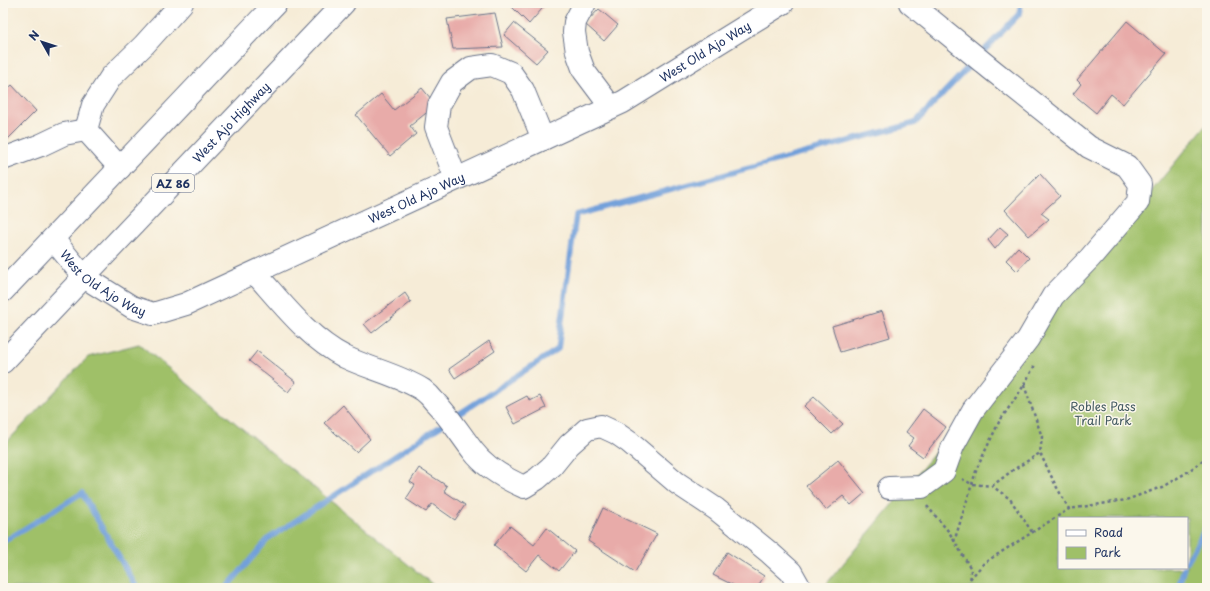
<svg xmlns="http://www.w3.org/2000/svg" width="1210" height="591" viewBox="0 0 1210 591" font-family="'Playpen Sans',sans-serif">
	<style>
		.green { fill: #9fc068; stroke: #5d7863; fill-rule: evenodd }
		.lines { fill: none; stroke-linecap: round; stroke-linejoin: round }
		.stream { stroke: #72a0da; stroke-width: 5.5 }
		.building { fill: #e8aba9 }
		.minor-casing { stroke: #687188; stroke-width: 24 }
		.major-casing { stroke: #687188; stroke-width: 24 }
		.path { stroke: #687188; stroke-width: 2.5; stroke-dasharray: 3 3; stroke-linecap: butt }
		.minor { stroke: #fff; stroke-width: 22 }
		.major { stroke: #fff; stroke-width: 22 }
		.labels { text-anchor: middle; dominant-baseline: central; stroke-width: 3; stroke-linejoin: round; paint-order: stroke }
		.shield { fill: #fbf7ec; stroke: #5e6b89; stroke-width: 1 }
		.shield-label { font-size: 11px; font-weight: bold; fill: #1b2f5e }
		.street-label { font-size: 12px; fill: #1b2f5e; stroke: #fbf7ec }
		.park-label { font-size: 12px; fill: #435a61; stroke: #fbf7ec }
	</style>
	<rect width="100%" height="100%" fill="#fbf7ec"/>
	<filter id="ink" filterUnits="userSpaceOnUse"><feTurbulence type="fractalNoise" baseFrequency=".025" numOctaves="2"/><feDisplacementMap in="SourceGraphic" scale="8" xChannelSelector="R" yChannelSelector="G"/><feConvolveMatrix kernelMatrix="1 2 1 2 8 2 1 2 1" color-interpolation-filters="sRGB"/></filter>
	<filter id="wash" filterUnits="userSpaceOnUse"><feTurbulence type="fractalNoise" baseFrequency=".012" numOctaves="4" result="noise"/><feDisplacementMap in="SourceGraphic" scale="16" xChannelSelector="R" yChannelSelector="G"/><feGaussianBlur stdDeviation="0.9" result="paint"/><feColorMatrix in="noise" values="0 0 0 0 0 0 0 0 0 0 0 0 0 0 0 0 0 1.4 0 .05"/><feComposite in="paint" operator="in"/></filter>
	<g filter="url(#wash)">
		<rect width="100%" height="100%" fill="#f6ecd7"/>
		<g class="green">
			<path d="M 1207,124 L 1207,588 L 823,588 ZM 1059,518 L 1187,518 L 1187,568 L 1059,568 Z"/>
			<path d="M 139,344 L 437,588 L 3,588 L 3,446 L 88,357 Z"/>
		</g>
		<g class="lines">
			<g class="stream">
				<path d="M 980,55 L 1019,14 L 1021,3"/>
				<path d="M 454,417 L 558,349 L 576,215 L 915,123 L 974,61"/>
				<path d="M 3,542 L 82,493 L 137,588"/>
				<path d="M 1187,562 L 1207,525"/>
				<path d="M 226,588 L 269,538 L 447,422"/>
				<path d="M 1178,588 L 1184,568"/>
			</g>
		</g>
		<g id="blocks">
			<g class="building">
				<path d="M 516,3 L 547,3 L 529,24 L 512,7 Z"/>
				<path d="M 599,9 L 618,25 L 604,41 L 585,24 Z"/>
				<path d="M 495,13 L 503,47 L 453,49 L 447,19 Z"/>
				<path d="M 1127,21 L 1166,54 L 1123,104 L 1111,94 L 1096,113 L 1073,94 L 1081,84 L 1077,80 Z"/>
				<path d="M 514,23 L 548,50 L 536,63 L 504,35 Z"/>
				<path d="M 12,85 L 36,111 L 3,144 L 3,93 Z"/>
				<path d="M 422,88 L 436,105 L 410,126 L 416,134 L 390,156 L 356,115 L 381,94 L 394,110 Z"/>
				<path d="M 1040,174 L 1060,196 L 1041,213 L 1049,219 L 1029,236 L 1005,210 Z"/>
				<path d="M 1000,227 L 1008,234 L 995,249 L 988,240 Z"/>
				<path d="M 1018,247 L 1029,258 L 1017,271 L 1006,260 Z"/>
				<path d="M 405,293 L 411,302 L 372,333 L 364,324 Z"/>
				<path d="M 882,311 L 890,337 L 840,352 L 832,326 Z"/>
				<path d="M 489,341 L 495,351 L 455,378 L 449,369 Z"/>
				<path d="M 257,351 L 296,382 L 288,392 L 249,361 Z"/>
				<path d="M 527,396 L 530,401 L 540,396 L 546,408 L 515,424 L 506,407 Z"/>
				<path d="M 814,397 L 843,424 L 832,434 L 804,406 Z"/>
				<path d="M 343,405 L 370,439 L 356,452 L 324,423 Z"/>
				<path d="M 923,409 L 946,427 L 923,457 L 908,446 L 914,438 L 906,432 Z"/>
				<path d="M 838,460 L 865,493 L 851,505 L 843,496 L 826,510 L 806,486 Z"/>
				<path d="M 419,468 L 447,486 L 444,491 L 465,505 L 455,520 L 432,504 L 426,512 L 406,499 L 415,485 L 410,482 Z"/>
				<path d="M 603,508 L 657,534 L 635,572 L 588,541 Z"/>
				<path d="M 510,526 L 534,545 L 547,528 L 575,551 L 559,571 L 539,555 L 526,571 L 494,545 Z"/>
				<path d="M 727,552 L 764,576 L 757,588 L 739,588 L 713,575 Z"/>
			</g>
		</g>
	</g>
	<g filter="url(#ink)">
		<use href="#blocks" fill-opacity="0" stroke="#687188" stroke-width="1"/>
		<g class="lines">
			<defs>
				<g id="minor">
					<path d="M 585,3 L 575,22 L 574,32 L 577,52 L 584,71 L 611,107"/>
					<path d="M 3,159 L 41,145 L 64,134 L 86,130"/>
					<path d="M 120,168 L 86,130 L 93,105 L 111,77 L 144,45 L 182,3"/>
					<path d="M 456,179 L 436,127 L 439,105 L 452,82 L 471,68 L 492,65 L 511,73 L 523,90 L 543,139"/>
					<path id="s1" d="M 53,239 L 84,277 L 132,307 L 153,314 L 186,304 L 623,102 L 783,3"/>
					<path d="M 255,273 C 282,303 308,338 345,357 C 370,369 399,375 423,390 C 427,393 431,397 434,401 C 449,416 460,434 473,451 C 485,467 506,479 524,487 L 537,479 L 552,466 L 569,445 L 587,429 L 601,426 L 616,433 L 629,442 L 677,483 L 716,509 L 770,553 L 791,572 L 800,588"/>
					<path d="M 889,488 L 922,487 L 944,471 L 953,446 L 973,410 L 1028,339 L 1053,296 L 1090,258 L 1138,202 L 1140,184 L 1127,166 L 1089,147 L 991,69 L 910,3"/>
				</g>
				<g id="major">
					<path d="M 3,291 L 276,3"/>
					<path id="s2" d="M 3,362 L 344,3"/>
				</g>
			</defs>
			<use href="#minor" class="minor-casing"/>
			<use href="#major" class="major-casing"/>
			<g class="path">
				<path d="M 1024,385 L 1042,437 L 1040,453 L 1055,484 L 1069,509"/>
				<path d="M 962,479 L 972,484 L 992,486 L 1010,499 L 1032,532"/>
				<path d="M 992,486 L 1013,470 L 1040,453"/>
				<path d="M 927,506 L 949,532 L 971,569 L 970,588"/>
				<path d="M 954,542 L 977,468 L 999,422 L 1021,390 L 1035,365"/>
				<path d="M 970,579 L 984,563 L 1069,509 L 1126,500 L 1162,487 L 1186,473 L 1207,457"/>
			</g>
			<use href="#minor" class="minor"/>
			<use href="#major" class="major"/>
		</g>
	</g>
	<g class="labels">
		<rect class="shield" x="152" y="174" width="42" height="18" rx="3"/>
		<g class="shield-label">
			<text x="173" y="183">AZ 86</text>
		</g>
		<g class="street-label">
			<text stroke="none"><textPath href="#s1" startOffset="740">West Old Ajo Way</textPath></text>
			<text stroke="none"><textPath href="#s2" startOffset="331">West Ajo Highway</textPath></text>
			<text stroke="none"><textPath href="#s1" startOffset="416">West Old Ajo Way</textPath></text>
			<text stroke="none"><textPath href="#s1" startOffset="68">West Old Ajo Way</textPath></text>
		</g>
		<g class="park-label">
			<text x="1103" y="406">Robles Pass<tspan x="1103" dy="14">Trail Park</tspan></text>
		</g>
	</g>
	<rect width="1210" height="591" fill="none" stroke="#fbf7ec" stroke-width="16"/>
	<rect x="1058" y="517" width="130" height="52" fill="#fbf7ec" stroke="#a1a7b3"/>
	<rect x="1066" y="530" width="20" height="6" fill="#ffffff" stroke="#a1a7b3"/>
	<text x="1094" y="537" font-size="12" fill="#1b2f5e">Road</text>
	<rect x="1066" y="547" width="20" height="12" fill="#9fc068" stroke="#a1a7b3"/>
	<text x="1094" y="557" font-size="12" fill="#1b2f5e">Park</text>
	<g transform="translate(42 42) rotate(309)" stroke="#fbf7ec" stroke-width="3" paint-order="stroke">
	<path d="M0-3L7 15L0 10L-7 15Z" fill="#1b2f5e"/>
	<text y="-6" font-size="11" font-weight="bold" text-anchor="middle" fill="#1b2f5e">N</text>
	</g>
</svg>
